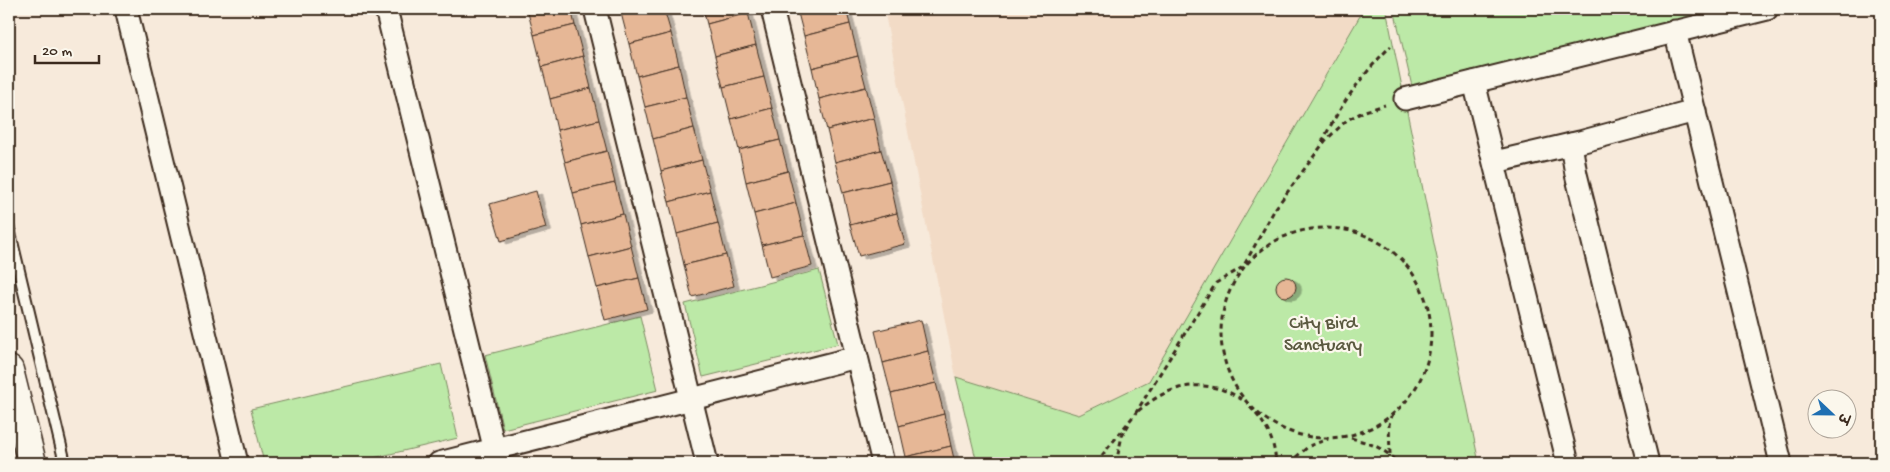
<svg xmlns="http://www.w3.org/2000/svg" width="1890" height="472" viewBox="0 0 1890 472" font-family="'Gochi Hand','Playpen Sans Deva',sans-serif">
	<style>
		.built { fill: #f2dbc6 }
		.green { fill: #bce9a7; stroke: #7c8a62 }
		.building { fill: #e6b796; stroke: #3b2a1e; filter: url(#shadow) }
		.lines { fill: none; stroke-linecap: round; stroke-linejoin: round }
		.lane-casing { stroke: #3b2a1e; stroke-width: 14 }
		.street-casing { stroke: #3b2a1e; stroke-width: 25 }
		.secondary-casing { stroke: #3b2a1e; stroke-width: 31 }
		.path { stroke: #3b2a1e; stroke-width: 3; stroke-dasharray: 5 4; stroke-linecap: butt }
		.lane { stroke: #fbf7ec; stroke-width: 10 }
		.street { stroke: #fbf7ec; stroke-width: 21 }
		.secondary { stroke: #fbf7ec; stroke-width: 28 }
		.labels { text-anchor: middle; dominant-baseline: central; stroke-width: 4.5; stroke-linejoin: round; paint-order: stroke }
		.park-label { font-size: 19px; fill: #5b5a40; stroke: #fbf7ec }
	</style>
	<defs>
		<filter id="shadow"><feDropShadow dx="5.5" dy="3" stdDeviation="0" flood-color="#0004"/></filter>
	</defs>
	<rect width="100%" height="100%" fill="#f7eadb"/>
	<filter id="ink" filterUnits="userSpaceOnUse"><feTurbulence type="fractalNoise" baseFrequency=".02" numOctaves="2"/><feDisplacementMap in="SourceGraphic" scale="10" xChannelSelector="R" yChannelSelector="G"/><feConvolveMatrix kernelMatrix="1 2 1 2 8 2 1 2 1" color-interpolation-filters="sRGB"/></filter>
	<g filter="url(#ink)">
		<path class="built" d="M 884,9 L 1364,9 L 1149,381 L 1079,415 L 956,377 Z"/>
		<g class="green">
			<path d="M 1364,9 L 1386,9 L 1479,463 L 977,463 L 956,377 L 1079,415 L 1149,381 Z"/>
			<path d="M 1394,9 L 1727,9 L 1414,95 Z"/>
			<path d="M 819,270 L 838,344 L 703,377 L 685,304 Z"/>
			<path d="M 640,316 L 658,390 L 503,429 L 485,355 Z"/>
			<path d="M 441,364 L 458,438 L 352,463 L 264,463 L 251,409 Z"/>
		</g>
		<g class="building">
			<path d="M 527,9 L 571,9 L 575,25 L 534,35 Z"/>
			<path d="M 636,9 L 664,9 L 671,33 L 629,44 L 621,13 Z"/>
			<path d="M 703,9 L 747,9 L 748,13 L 707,24 Z"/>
			<path d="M 797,9 L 846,9 L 850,24 L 804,36 Z"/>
			<path d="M 748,13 L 756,45 L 715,56 L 707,24 Z"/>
			<path d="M 850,24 L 858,56 L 812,68 L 804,36 Z"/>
			<path d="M 575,25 L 583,56 L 542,67 L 534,35 Z"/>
			<path d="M 671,33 L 679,65 L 637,76 L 629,44 Z"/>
			<path d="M 756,45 L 764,77 L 723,87 L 715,56 Z"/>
			<path d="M 583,56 L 591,88 L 550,99 L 542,67 Z"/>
			<path d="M 858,56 L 866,87 L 819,99 L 812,68 Z"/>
			<path d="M 679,65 L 686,97 L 645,107 L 637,76 Z"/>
			<path d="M 764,77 L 772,108 L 731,119 L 723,87 Z"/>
			<path d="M 866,87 L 874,118 L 827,130 L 819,99 Z"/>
			<path d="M 591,88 L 599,120 L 557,130 L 550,99 Z"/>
			<path d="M 686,97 L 694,128 L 653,139 L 645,107 Z"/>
			<path d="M 772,108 L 780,140 L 739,150 L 731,119 Z"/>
			<path d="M 874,118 L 881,150 L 835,162 L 827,130 Z"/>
			<path d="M 599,120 L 607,151 L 565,162 L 557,130 Z"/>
			<path d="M 694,128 L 702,160 L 661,171 L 653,139 Z"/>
			<path d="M 780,140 L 788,171 L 746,182 L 739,150 Z"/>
			<path d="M 881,150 L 890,181 L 843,193 L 835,162 Z"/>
			<path d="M 607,151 L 615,183 L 573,193 L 565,162 Z"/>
			<path d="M 702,160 L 710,191 L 669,202 L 661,171 Z"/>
			<path d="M 788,171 L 796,203 L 754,214 L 746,182 Z"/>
			<path d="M 890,181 L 897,213 L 850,225 L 843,193 Z"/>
			<path d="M 615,183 L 623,214 L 581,225 L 573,193 Z"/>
			<path d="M 536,191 L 546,228 L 501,241 L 490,204 Z"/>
			<path d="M 710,191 L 718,223 L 677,234 L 669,202 Z"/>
			<path d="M 796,203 L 804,235 L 762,245 L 754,214 Z"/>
			<path d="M 897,213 L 905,244 L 859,256 L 850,225 Z"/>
			<path d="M 623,214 L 631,246 L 589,257 L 581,225 Z"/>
			<path d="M 718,223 L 726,255 L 684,265 L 677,234 Z"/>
			<path d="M 804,235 L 812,266 L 770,277 L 762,245 Z"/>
			<path d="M 631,246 L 639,278 L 597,288 L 589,257 Z"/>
			<path d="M 726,255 L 734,286 L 692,297 L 684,265 Z"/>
			<circle cx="1286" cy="287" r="10"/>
			<path d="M 639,278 L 647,309 L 605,320 L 597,288 Z"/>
			<path d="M 921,320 L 928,351 L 883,363 L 875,331 Z"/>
			<path d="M 928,351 L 936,383 L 891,394 L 883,363 Z"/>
			<path d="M 936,383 L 944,414 L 899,426 L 891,394 Z"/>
			<path d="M 944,414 L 951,446 L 906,457 L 899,426 Z"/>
			<path d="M 951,446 L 955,463 L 908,463 L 906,457 Z"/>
		</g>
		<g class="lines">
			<defs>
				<path id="lane" d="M 9,229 L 65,463"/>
				<g id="street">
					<path d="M 126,9 L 237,463"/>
					<path d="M 386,9 L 498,463"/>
					<path d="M 595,9 L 707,463"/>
					<path d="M 772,9 L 883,463"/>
					<path d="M 1675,31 L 1781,463"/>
					<path d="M 1474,82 L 1568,463"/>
					<path d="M 1405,99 L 1767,9"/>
					<path d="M 1571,144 L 1576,174 L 1648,463"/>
					<path d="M 1495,162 L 1580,142 L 1695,111"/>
					<path d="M 439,463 L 857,357"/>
				</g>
				<path id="secondary" d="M 9,370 L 32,463"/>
			</defs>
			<use href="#lane" class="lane-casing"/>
			<use href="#street" class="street-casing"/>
			<use href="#secondary" class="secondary-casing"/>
			<g class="path">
				<path d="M 1322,142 C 1340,106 1362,74 1391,46"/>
				<circle cx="1326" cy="333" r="105"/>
				<path d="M 1250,407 C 1267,425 1274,439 1276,463"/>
				<path d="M 1138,411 C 1163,390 1190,379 1223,390 C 1230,392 1238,397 1244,401"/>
				<path d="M 1351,438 C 1370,443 1385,448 1397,463"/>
				<path d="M 1390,454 L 1389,425 L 1391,416"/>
				<path d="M 1096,463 L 1135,414 L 1216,283 L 1243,267 L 1275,209 L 1325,141 L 1347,120 L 1365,111 L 1385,105"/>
				<path d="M 1116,463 L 1122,436 L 1129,424"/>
				<path d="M 1289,463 L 1309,446 L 1328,439"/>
			</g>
			<use href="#lane" class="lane"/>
			<use href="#street" class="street"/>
			<use href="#secondary" class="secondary"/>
		</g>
	</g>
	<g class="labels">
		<g class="park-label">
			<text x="1323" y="324">City Bird<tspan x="1323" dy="22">Sanctuary</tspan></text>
		</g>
	</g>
	<rect width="1890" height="472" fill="none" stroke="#fbf7ec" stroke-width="30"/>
	<rect x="15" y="15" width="1860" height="442" fill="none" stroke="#3b2a1e" stroke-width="2" filter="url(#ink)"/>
	<g transform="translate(1832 414) rotate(112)"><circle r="24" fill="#fbf7ec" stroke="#aea59a"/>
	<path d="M0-4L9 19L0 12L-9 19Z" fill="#1f6fb2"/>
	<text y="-8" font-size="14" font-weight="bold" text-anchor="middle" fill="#3b2a1e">उ</text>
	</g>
	<path d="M35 55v8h64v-8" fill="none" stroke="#3b2a1e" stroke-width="2.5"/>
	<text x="42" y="55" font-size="15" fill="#3b2a1e" stroke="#fbf7ec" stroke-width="4" paint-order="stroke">20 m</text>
</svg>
